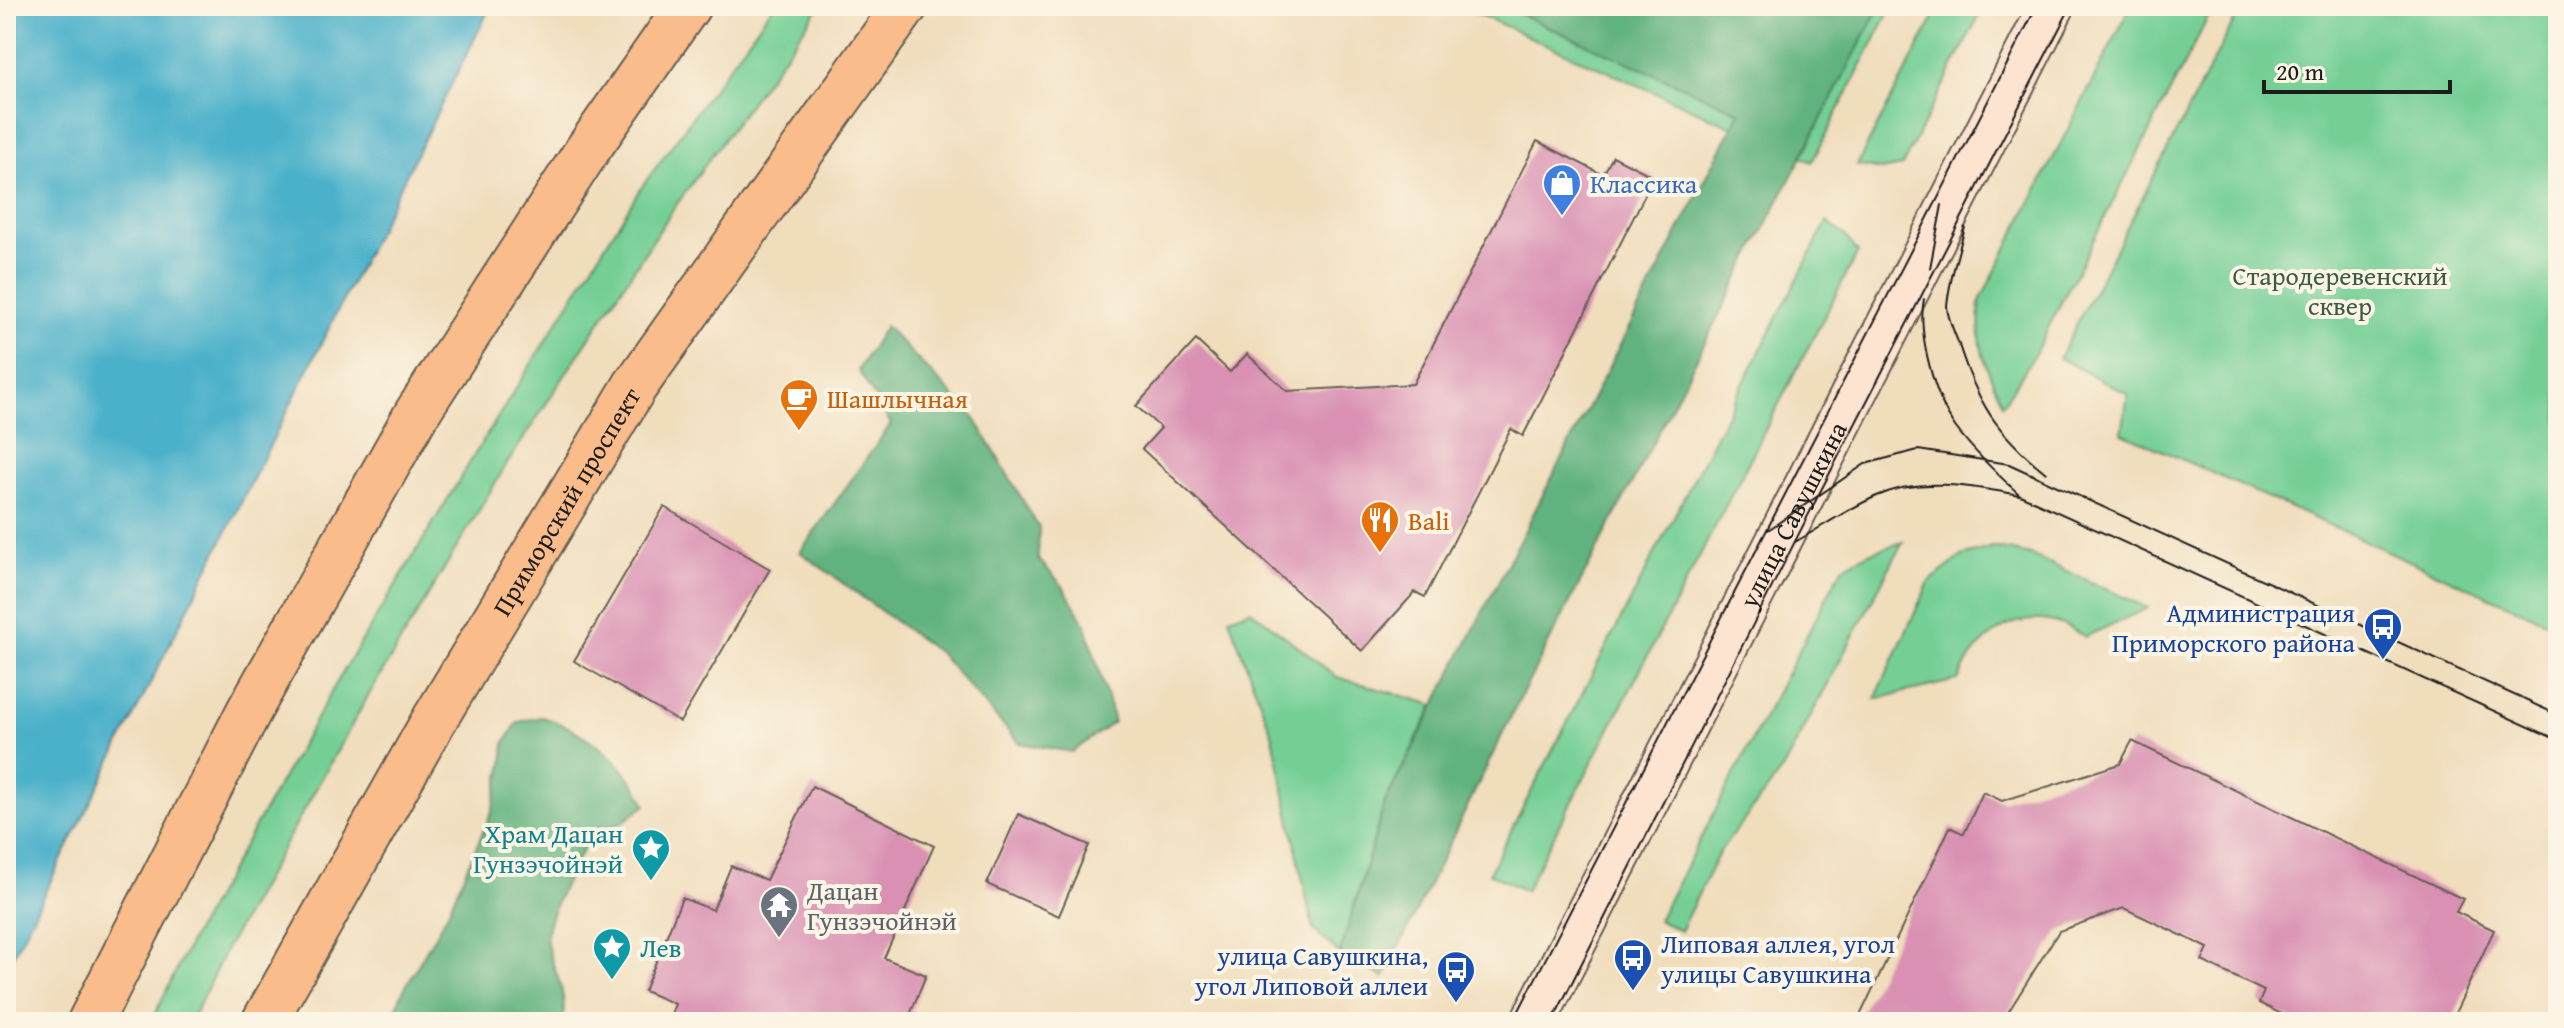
<svg xmlns="http://www.w3.org/2000/svg" width="2564" height="1028" viewBox="0 0 2564 1028" font-family="'Gentium Book Plus',serif">
	<style>
		.green { fill: #75cf95; stroke: #487658; stroke-width: 2 }
		.forest { fill: #60b27e; stroke: #3e674d; stroke-width: 2 }
		.water { fill: #4bb1ca; stroke: #346673; stroke-width: 2 }
		.building { fill: #d990b2 }
		.lines { fill: none; stroke-linecap: round; stroke-linejoin: round }
		.secondary-casing { stroke: #666054; stroke-width: 48 }
		.primary-casing { stroke: #666054; stroke-width: 48 }
		.secondary { stroke: #fde4d0; stroke-width: 44 }
		.primary { stroke: #f9bc8a; stroke-width: 44 }
		.tram { stroke: #1c1c1c; stroke-width: 2 }
		.labels { text-anchor: middle; dominant-baseline: central; stroke-width: 8; stroke-linejoin: round; paint-order: stroke }
		.shop-label { font-size: 26px; fill: #366cbe; stroke: #fcf5e5; text-anchor: start }
		.park-label { font-size: 26px; fill: #3b5b46; stroke: #fcf5e5 }
		.food-label { font-size: 26px; fill: #c56008; stroke: #fcf5e5; text-anchor: start }
		.street-label { font-size: 26px; fill: #1c1c1c; stroke: #fcf5e5 }
		.transit-label { font-size: 26px; fill: #164399; stroke: #fcf5e5; text-anchor: end }
		.culture-label { font-size: 26px; fill: #0d838f; stroke: #fcf5e5; text-anchor: end }
		.worship-label { font-size: 26px; fill: #5b616d; stroke: #fcf5e5; text-anchor: start }
	</style>
	<rect width="100%" height="100%" fill="#fcf5e5"/>
	<filter id="ink" filterUnits="userSpaceOnUse"><feTurbulence type="fractalNoise" baseFrequency=".0125" numOctaves="2"/><feDisplacementMap in="SourceGraphic" scale="16" xChannelSelector="R" yChannelSelector="G"/><feConvolveMatrix kernelMatrix="1 2 1 2 8 2 1 2 1" color-interpolation-filters="sRGB"/></filter>
	<filter id="wash" filterUnits="userSpaceOnUse"><feTurbulence type="fractalNoise" baseFrequency=".006" numOctaves="4" result="noise"/><feDisplacementMap in="SourceGraphic" scale="32" xChannelSelector="R" yChannelSelector="G"/><feGaussianBlur stdDeviation="1.8" result="paint"/><feColorMatrix in="noise" values="0 0 0 0 0 0 0 0 0 0 0 0 0 0 0 0 0 1.4 0 .05"/><feComposite in="paint" operator="in"/></filter>
	<g filter="url(#wash)">
		<rect width="100%" height="100%" fill="#f0ddbc"/>
		<g class="green">
			<path d="M 773,6 L 820,6 L 674,208 L 503,470 L 368,696 L 226,949 L 191,1022 L 151,1022 L 194,934 L 337,682 L 475,454 L 641,188 Z"/>
			<path d="M 1460,6 L 1892,6 L 1812,162 Z"/>
			<path d="M 1940,6 L 1984,6 L 1902,166 L 1881,170 L 1857,165 Z"/>
			<path d="M 2131,6 L 2214,6 L 2032,359 L 2003,404 C 1983,361 1977,349 1980,301 Z"/>
			<path d="M 2242,6 L 2558,6 L 2558,627 L 2122,433 L 2128,394 L 2059,358 Z"/>
			<path d="M 1827,222 L 1844,235 L 1858,252 L 1525,891 L 1489,873 Z"/>
			<path d="M 1903,542 L 1782,770 L 1719,853 L 1680,931 L 1658,920 L 1842,568 L 1869,553 Z"/>
			<path d="M 1993,547 L 2031,555 L 2148,608 L 2085,637 C 2078,633 2071,628 2063,625 C 2014,607 1976,639 1958,680 L 1875,699 L 1929,582 L 1962,556 Z"/>
			<path d="M 1251,610 L 1337,677 L 1434,705 L 1385,802 L 1340,954 L 1313,929 L 1273,737 L 1229,618 Z"/>
		</g>
		<g class="forest">
			<path d="M 1501,6 L 1880,6 L 1518,702 L 1384,978 L 1340,954 L 1385,802 L 1740,112 Z"/>
			<path d="M 885,326 L 974,417 L 1039,528 L 1038,559 L 1063,586 L 1086,626 L 1114,722 L 1072,752 L 1019,743 L 939,653 L 800,552 L 891,424 L 858,370 Z"/>
			<path d="M 542,717 C 585,729 628,765 646,805 L 620,824 L 596,829 C 582,849 542,920 547,943 C 553,973 568,989 563,1022 L 392,1022 L 401,995 L 446,916 L 492,811 L 503,764 L 505,742 L 518,722 Z"/>
		</g>
		<path class="water" d="M 6,6 L 488,6 L 489,10 L 6,970 Z"/>
		<g id="blocks">
			<g class="building">
				<path d="M 1537,141 L 1603,175 L 1613,156 L 1654,177 L 1523,436 L 1511,429 L 1425,597 L 1415,592 L 1362,651 L 1142,449 L 1161,428 L 1136,406 L 1196,340 L 1230,372 L 1247,354 L 1287,391 L 1413,384 Z"/>
				<path d="M 664,507 L 770,569 L 680,722 L 574,661 Z"/>
				<path d="M 2132,741 L 2463,899 L 2456,912 L 2494,930 L 2451,1022 L 2298,1022 L 2259,1003 L 2264,991 L 2202,961 L 2208,948 L 2124,908 L 2059,931 L 2002,1022 L 1857,1022 L 1950,827 L 1964,834 L 1983,792 L 2002,801 L 2120,764 Z"/>
				<path d="M 812,786 L 934,846 L 884,958 L 926,975 L 907,1022 L 668,1022 L 675,1004 L 644,991 L 682,898 L 713,910 L 731,866 L 766,880 Z"/>
				<path d="M 1018,814 L 1089,845 L 1059,916 L 987,884 Z"/>
			</g>
		</g>
	</g>
	<g filter="url(#ink)">
		<use href="#blocks" fill-opacity="0" stroke="#666054" stroke-width="2"/>
		<g class="lines">
			<defs>
				<g id="secondary">
					<path id="s1" d="M 1533,1022 L 2052,6"/>
				</g>
				<g id="primary">
					<path d="M 90,1022 L 250,709 L 417,413 L 586,152 L 688,6"/>
					<path id="s2" d="M 264,1022 L 433,722 L 635,386 L 905,6"/>
				</g>
			</defs>
			<use href="#secondary" class="secondary-casing"/>
			<use href="#primary" class="primary-casing"/>
			<use href="#secondary" class="secondary"/>
			<use href="#primary" class="primary"/>
			<g class="tram">
				<path d="M 1965,227 C 1959,252 1949,280 1947,306 C 1947,317 1954,331 1958,342 C 1977,402 1996,433 2046,473"/>
				<path d="M 1930,268 L 1942,205"/>
				<path d="M 1924,299 C 1917,334 1935,399 1956,428 C 1975,453 1997,474 2020,495"/>
				<path d="M 1768,530 L 1865,464 L 1918,450 L 2009,464 L 2558,715"/>
				<path d="M 1795,542 C 1822,527 1849,508 1877,496 C 1922,476 1974,487 2020,495 L 2558,740"/>
				<path d="M 1513,1022 L 2037,6"/>
				<path d="M 1552,1022 L 1818,496 L 2071,6"/>
			</g>
		</g>
	</g>
	<defs>
		<symbol id="shop-pin" viewBox="-11 -11 22 30"><path d="M0 17L-7.5 6A9.5 9.5 0 1 1 7.5 6Z" fill="#3f7fe0" stroke="#fcf5e5"/><path d="M-5-2.5h2.3a2.7 3.5 0 0 1 5.4 0H5L5.5 6h-11ZM-1.5-2.5h3a1.5 2.3 0 0 0-3 0Z" fill="#fff"/></symbol>
		<symbol id="cafe-pin" viewBox="-11 -11 22 30"><path d="M0 17L-7.5 6A9.5 9.5 0 1 1 7.5 6Z" fill="#e8710a" stroke="#fcf5e5"/><path d="M-5.5-4.5H6V0H3Q3 3.5 0 3.5H-2.5Q-5.5 3.5-5.5 0ZM3-3.2v2h1.7v-2ZM-6 4.5H4V6H-6Z" fill="#fff"/></symbol>
		<symbol id="restaurant-pin" viewBox="-11 -11 22 30"><path d="M0 17L-7.5 6A9.5 9.5 0 1 1 7.5 6Z" fill="#e8710a" stroke="#fcf5e5"/><path d="M-5-6h1v4h1v-4h1v4h1v-4h1v5L-1.5 .5V6h-2V.5L-5-1ZM5-6V6H3V1.5H1.5Q1.5-4 5-6Z" fill="#fff"/></symbol>
		<symbol id="bus-pin" viewBox="-11 -11 22 30"><path d="M0 17L-7.5 6A9.5 9.5 0 1 1 7.5 6Z" fill="#1a4fb4" stroke="#fcf5e5"/><path d="M-5-6H5V4H4V6H2V4H-2V6H-4V4H-5ZM-3.5-4V0h7V-4ZM-3.5 1.2v1.5H-2V1.2ZM2 1.2v1.5H3.5V1.2Z" fill="#fff"/></symbol>
		<symbol id="sight-pin" viewBox="-11 -11 22 30"><path d="M0 17L-7.5 6A9.5 9.5 0 1 1 7.5 6Z" fill="#0f9aa8" stroke="#fcf5e5"/><path d="M0-6L1.8-2.2L6-1.7L2.9 1.2L3.7 5.4L0 3.3L-3.7 5.4L-2.9 1.2L-6-1.7L-1.8-2.2Z" fill="#fff"/></symbol>
		<symbol id="temple-pin" viewBox="-11 -11 22 30"><path d="M0 17L-7.5 6A9.5 9.5 0 1 1 7.5 6Z" fill="#6b7280" stroke="#fcf5e5"/><path d="M0-6L5-2H3V0L6.5 2.5H4V6H1.5V3h-3V6H-4V2.5H-6.5L-3 0V-2H-5Z" fill="#fff"/></symbol>
	</defs>
	<g fill-rule="evenodd">
		<use href="#shop-pin" x="1540" y="161" width="44" height="60"/>
		<use href="#cafe-pin" x="777" y="376" width="44" height="60"/>
		<use href="#restaurant-pin" x="1358" y="498" width="44" height="60"/>
		<use href="#bus-pin" x="2361" y="605" width="44" height="60"/>
		<use href="#sight-pin" x="629" y="826" width="44" height="60"/>
		<use href="#temple-pin" x="757" y="883" width="44" height="60"/>
		<use href="#sight-pin" x="590" y="925" width="44" height="60"/>
		<use href="#bus-pin" x="1611" y="936" width="44" height="60"/>
		<use href="#bus-pin" x="1434" y="948" width="44" height="60"/>
	</g>
	<g class="labels">
		<g class="shop-label">
			<text x="1590" y="183">Классика</text>
		</g>
		<g class="park-label">
			<text x="2340" y="275">Стародеревенский<tspan x="2340" dy="30">сквер</tspan></text>
		</g>
		<g class="food-label">
			<text x="827" y="398">Шашлычная</text>
			<text x="1408" y="520">Bali</text>
		</g>
		<g class="street-label">
			<text stroke="none"><textPath href="#s2" startOffset="602">Приморский проспект</textPath></text>
			<text stroke="none"><textPath href="#s1" startOffset="570">улица Савушкина</textPath></text>
		</g>
		<g class="transit-label">
			<text x="2355" y="612">Администрация<tspan x="2355" dy="30">Приморского района</tspan></text>
			<text x="1661" y="943" text-anchor="start">Липовая аллея, угол<tspan x="1661" dy="30">улицы Савушкина</tspan></text>
			<text x="1428" y="955">улица Савушкина,<tspan x="1428" dy="30">угол Липовой аллеи</tspan></text>
		</g>
		<g class="culture-label">
			<text x="623" y="833">Храм Дацан<tspan x="623" dy="30">Гунзэчойнэй</tspan></text>
			<text x="640" y="947" text-anchor="start">Лев</text>
		</g>
		<g class="worship-label">
			<text x="807" y="890">Дацан<tspan x="807" dy="30">Гунзэчойнэй</tspan></text>
		</g>
	</g>
	<rect width="2564" height="1028" fill="none" stroke="#fcf5e5" stroke-width="32"/>
	<path d="M2264 80v12h186v-12" fill="none" stroke="#1c1c1c" stroke-width="4"/>
	<text x="2276" y="80" font-size="24" fill="#1c1c1c" stroke="#fcf5e5" stroke-width="6" paint-order="stroke">20 m</text>
</svg>
